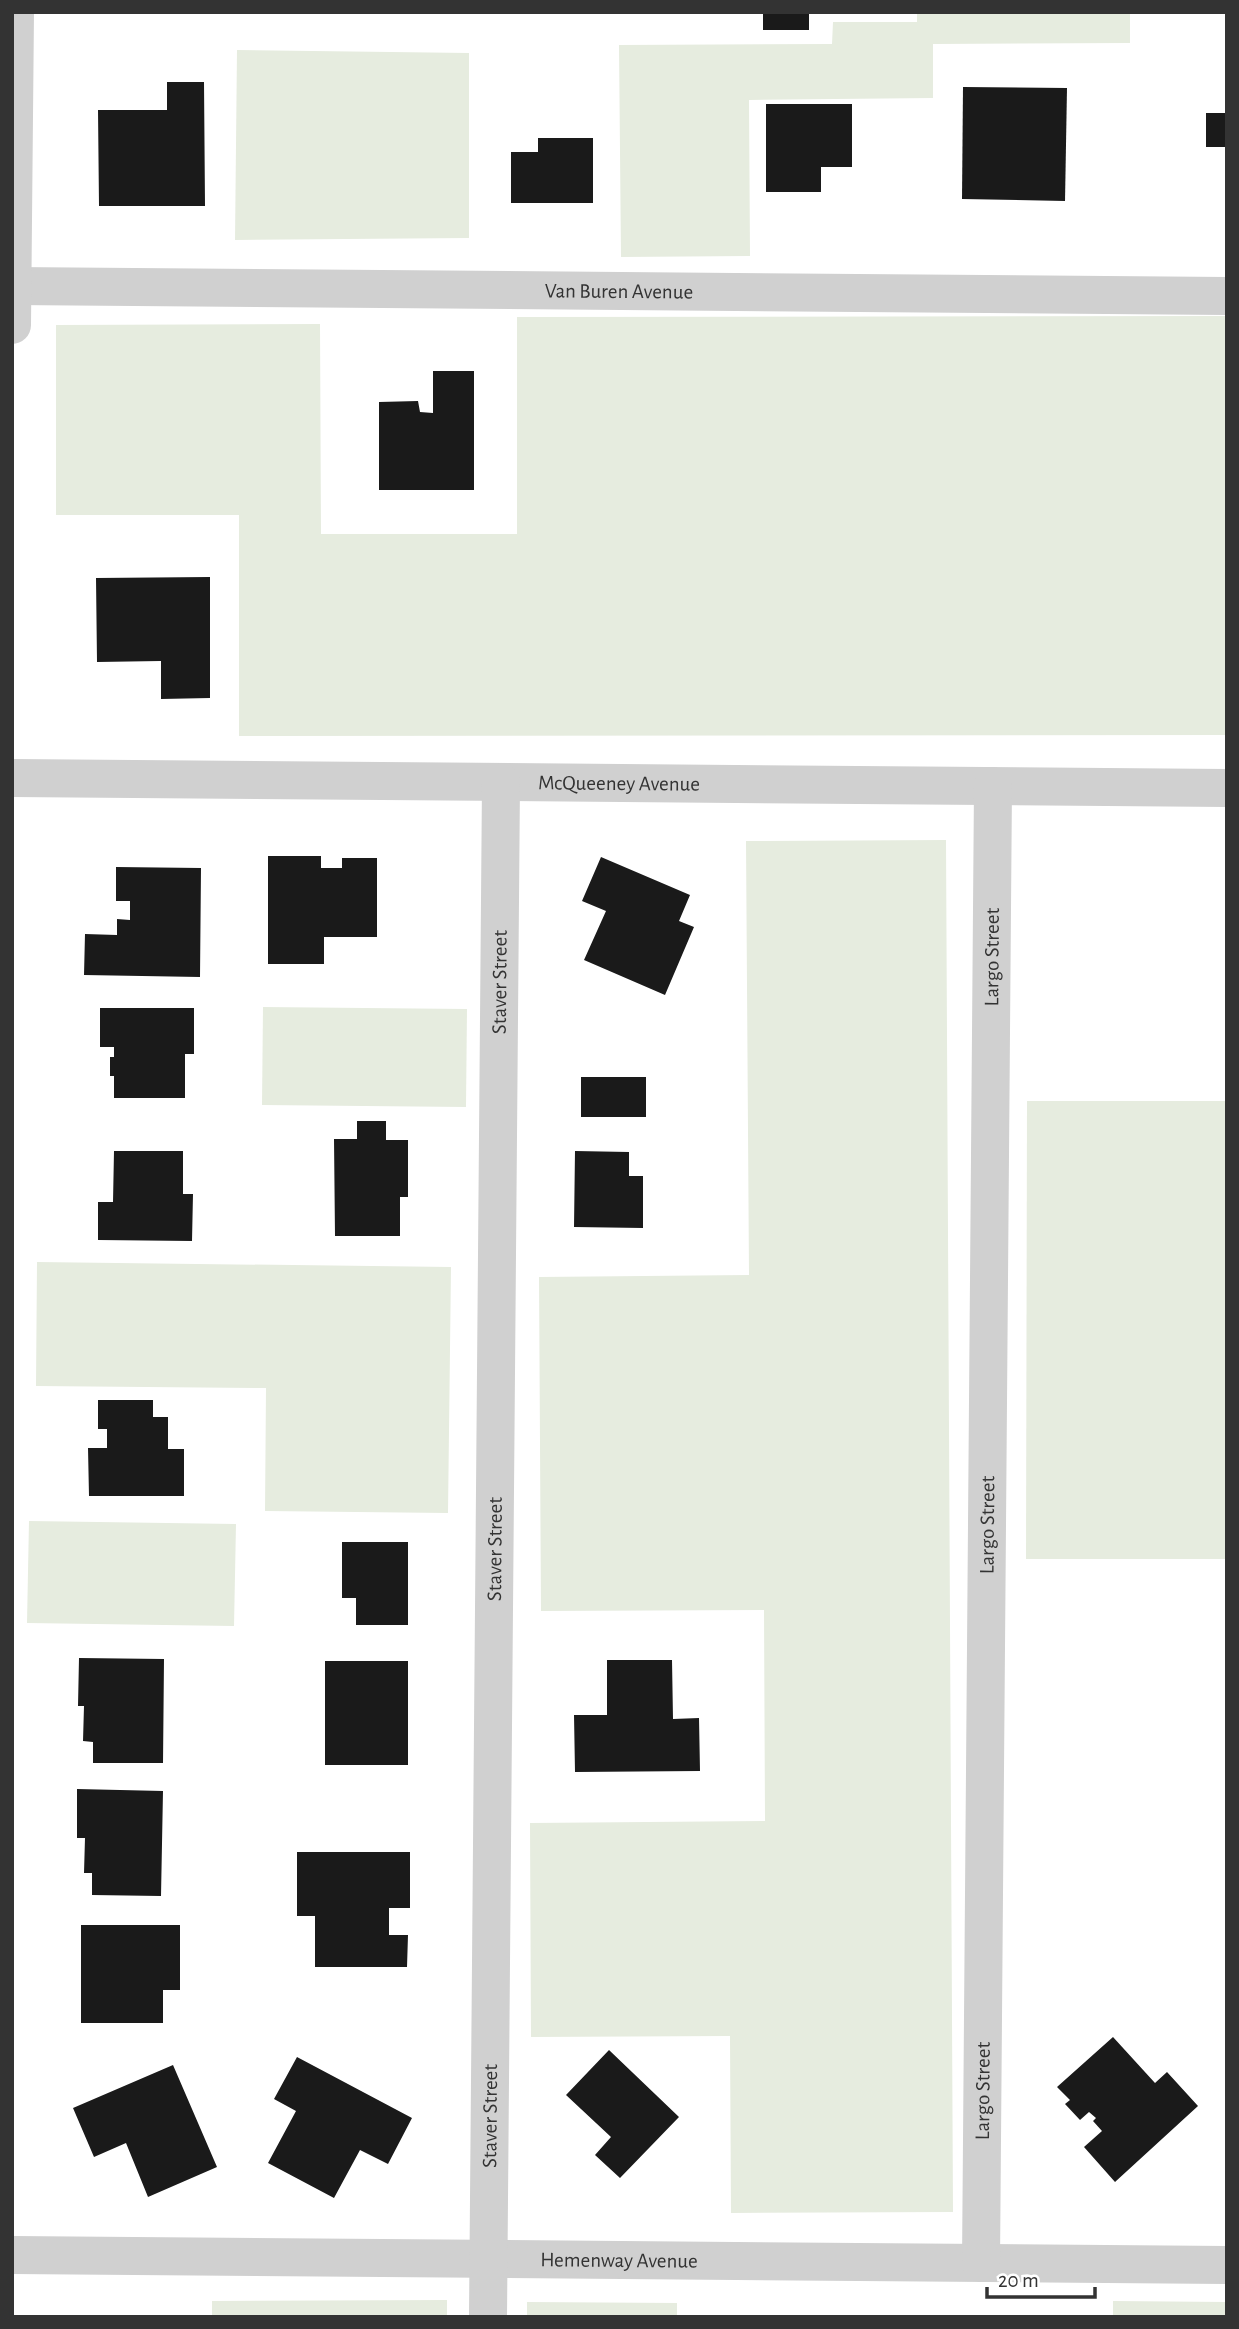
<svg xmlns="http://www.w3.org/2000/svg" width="1239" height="2329" viewBox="0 0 1239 2329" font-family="'Alegreya Sans',sans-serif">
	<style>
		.green { fill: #e6ecdf }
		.building { fill: #1a1a1a }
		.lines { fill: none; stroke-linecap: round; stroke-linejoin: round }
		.minor { stroke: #d0d0d0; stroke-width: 38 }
		.labels { text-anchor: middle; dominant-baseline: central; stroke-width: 7; stroke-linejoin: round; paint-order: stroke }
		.street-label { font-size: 21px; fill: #333; stroke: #fff }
	</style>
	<rect width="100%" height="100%" fill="#fff"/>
	<g class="green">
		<path d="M 917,12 L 1130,12 L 1130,43 L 933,44 L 933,98 L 749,100 L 750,256 L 621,257 L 619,45 L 832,44 L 833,22 L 917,22 Z"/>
		<path d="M 237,50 L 469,53 L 469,238 L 235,240 Z"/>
		<path d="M 1227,316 L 1227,735 L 239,736 L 239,515 L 56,515 L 56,325 L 320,324 L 321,534 L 517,534 L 517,317 Z"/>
		<path d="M 946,840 L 953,2212 L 731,2213 L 730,2036 L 531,2037 L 530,1823 L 765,1821 L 764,1610 L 541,1611 L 539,1277 L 749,1275 L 746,841 Z"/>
		<path d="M 263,1007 L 467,1009 L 466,1107 L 262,1105 Z"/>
		<path d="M 1027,1101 L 1227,1101 L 1227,1559 L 1026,1559 Z"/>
		<path d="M 37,1262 L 451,1267 L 448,1513 L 265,1511 L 266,1388 L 36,1386 Z"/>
		<path d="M 29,1521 L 236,1524 L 234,1626 L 27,1623 Z"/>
		<path d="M 447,2300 L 447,2317 L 212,2317 L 212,2301 Z"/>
		<path d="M 1113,2301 L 1227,2302 L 1227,2317 L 1113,2317 Z"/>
		<path d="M 527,2302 L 677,2303 L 677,2317 L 527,2317 Z"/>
	</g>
	<g class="building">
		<rect x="763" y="12" width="46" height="18"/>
		<path d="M 167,82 L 204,82 L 205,206 L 99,206 L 98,110 L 167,110 Z"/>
		<path d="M 963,87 L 1067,88 L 1065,201 L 962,199 Z"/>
		<path d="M 766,104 L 852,104 L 852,167 L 821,167 L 821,192 L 766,192 Z"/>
		<rect x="1206" y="113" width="21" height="34"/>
		<path d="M 538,138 L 593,138 L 593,203 L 511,203 L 511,152 L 538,152 Z"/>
		<path d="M 433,371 L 474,371 L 474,490 L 379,490 L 379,402 L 418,401 L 420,412 L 433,413 Z"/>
		<path d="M 210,577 L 210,698 L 161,699 L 161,661 L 97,662 L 96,578 Z"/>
		<path d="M 268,856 L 321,856 L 321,868 L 342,868 L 342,858 L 377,858 L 377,937 L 324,937 L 324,964 L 268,964 Z"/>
		<path d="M 601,857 L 690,895 L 679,921 L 694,927 L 665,995 L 584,960 L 606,911 L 582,901 Z"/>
		<path d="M 116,867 L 201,868 L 200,977 L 84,975 L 85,934 L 117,935 L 117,919 L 130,920 L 130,901 L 116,901 Z"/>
		<path d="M 100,1008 L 194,1008 L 194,1054 L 185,1054 L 185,1098 L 114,1098 L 114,1076 L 110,1076 L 110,1057 L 114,1057 L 114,1047 L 100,1047 Z"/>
		<rect x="581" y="1077" width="65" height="40"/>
		<path d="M 357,1121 L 386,1121 L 386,1140 L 408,1140 L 408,1197 L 400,1197 L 400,1236 L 335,1236 L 334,1139 L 357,1139 Z"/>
		<path d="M 114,1151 L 183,1151 L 183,1194 L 193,1194 L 192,1241 L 98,1240 L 98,1202 L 113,1202 Z"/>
		<path d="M 575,1151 L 629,1152 L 629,1176 L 643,1176 L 643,1228 L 574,1227 Z"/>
		<path d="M 98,1400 L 153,1400 L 153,1417 L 168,1417 L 168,1449 L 184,1449 L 184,1496 L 89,1496 L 88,1448 L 107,1448 L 107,1429 L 98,1429 Z"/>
		<path d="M 342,1542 L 408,1542 L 408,1625 L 356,1625 L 356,1598 L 342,1598 Z"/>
		<path d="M 79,1658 L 164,1659 L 163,1763 L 93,1763 L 93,1742 L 83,1741 L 84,1706 L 78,1706 Z"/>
		<path d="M 607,1660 L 672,1660 L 673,1719 L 699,1718 L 700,1771 L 575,1772 L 574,1715 L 607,1715 Z"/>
		<rect x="325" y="1661" width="83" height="104"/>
		<path d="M 77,1789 L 163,1791 L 161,1896 L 92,1895 L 92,1873 L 84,1873 L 85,1838 L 77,1838 Z"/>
		<path d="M 297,1852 L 410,1852 L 410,1908 L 389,1908 L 389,1935 L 408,1935 L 407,1967 L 315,1967 L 315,1916 L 297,1916 Z"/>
		<path d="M 81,1925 L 180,1925 L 180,1990 L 163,1990 L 163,2023 L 81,2023 Z"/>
		<path d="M 1113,2037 L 1155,2083 L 1167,2072 L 1198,2106 L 1115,2182 L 1084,2147 L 1102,2131 L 1093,2121 L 1096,2118 L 1089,2112 L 1080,2120 L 1065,2104 L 1070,2100 L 1057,2087 Z"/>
		<path d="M 609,2050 L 679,2117 L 620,2178 L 595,2155 L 611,2137 L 566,2095 Z"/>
		<path d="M 297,2057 L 412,2118 L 388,2164 L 360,2150 L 334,2198 L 268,2163 L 296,2111 L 274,2099 Z"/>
		<path d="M 173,2065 L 217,2167 L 148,2197 L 126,2143 L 94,2157 L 73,2108 Z"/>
	</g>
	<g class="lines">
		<g class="minor">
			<path id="s1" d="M 12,286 L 1227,296"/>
			<path d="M 12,325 L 15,12"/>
			<path id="s2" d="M 12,778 L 1227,788"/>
			<path id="s3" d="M 12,2255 L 1227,2265"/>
			<path id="s4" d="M 981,2263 L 993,786"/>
			<path id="s5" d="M 488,2317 L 501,782"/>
		</g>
	</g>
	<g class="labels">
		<g class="street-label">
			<text stroke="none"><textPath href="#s1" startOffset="607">Van Buren Avenue</textPath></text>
			<text stroke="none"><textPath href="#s2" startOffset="607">McQueeney Avenue</textPath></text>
			<text stroke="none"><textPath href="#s4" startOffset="1306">Largo Street</textPath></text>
			<text stroke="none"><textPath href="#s5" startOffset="1335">Staver Street</textPath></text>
			<text stroke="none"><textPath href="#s4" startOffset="738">Largo Street</textPath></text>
			<text stroke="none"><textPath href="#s5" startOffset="768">Staver Street</textPath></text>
			<text stroke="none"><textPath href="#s4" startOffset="172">Largo Street</textPath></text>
			<text stroke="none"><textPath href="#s5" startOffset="201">Staver Street</textPath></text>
			<text stroke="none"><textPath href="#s3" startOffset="607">Hemenway Avenue</textPath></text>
		</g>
	</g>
	<rect width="1239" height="2329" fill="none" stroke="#333333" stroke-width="28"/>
	<path d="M987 2287v10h108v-10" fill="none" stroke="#333333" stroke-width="3.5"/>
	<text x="998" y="2287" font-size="21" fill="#333333" stroke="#ffffff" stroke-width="5" paint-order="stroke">20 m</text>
</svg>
